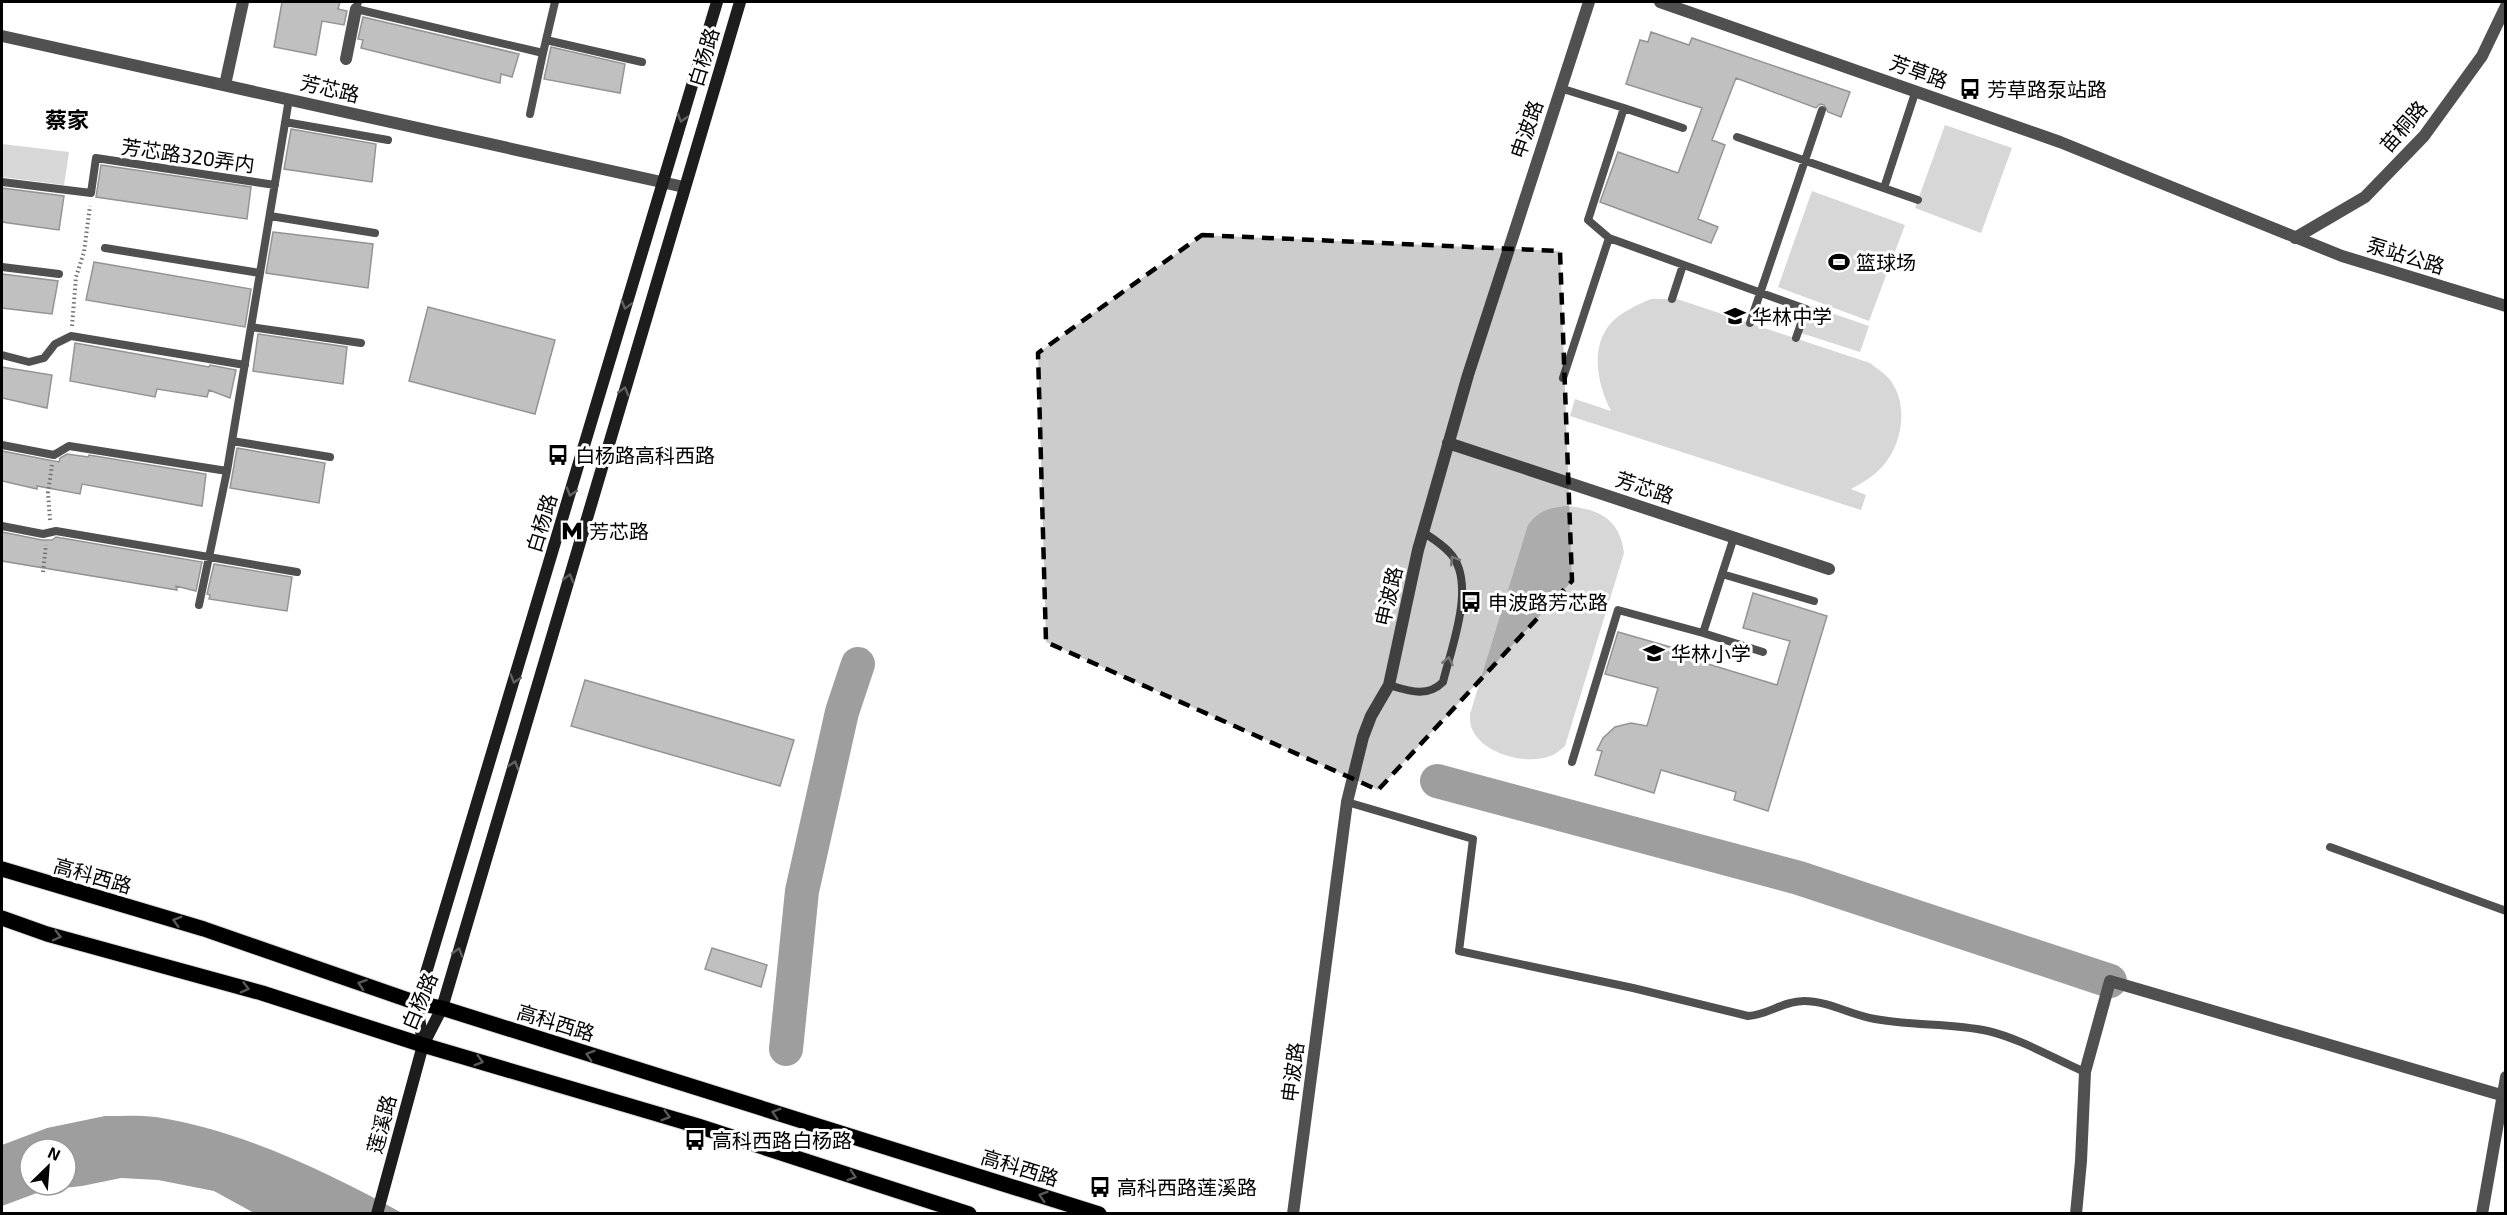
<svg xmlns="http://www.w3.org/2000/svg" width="2507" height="1215" viewBox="0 0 2507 1215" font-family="'Exo 2','Noto Sans SC',sans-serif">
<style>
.green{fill:#d7d7d7}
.water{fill:#9e9e9e;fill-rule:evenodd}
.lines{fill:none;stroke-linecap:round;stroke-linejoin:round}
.river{stroke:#9e9e9e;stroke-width:34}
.building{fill:#c0c0c0;stroke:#949494;stroke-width:1.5}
.primary-casing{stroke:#dbdbdb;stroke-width:17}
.path{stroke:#727272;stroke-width:4;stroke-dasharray:1.5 3;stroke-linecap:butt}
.service{stroke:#505050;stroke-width:8}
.minor{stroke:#505050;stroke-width:12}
.secondary{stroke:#1d1d1d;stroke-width:12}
.primary{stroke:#000;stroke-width:15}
.oneway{stroke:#616161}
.oneway2{stroke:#969696}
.oneway3{stroke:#595959}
.marked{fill:#000;fill-opacity:0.2;stroke:#000;stroke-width:4.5;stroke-dasharray:12 8;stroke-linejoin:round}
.labels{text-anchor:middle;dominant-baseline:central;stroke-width:6;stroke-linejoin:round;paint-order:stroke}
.street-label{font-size:20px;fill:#000;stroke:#fff}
.poi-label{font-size:20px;fill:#000;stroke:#fff;text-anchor:start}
.quarter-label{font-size:22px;font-weight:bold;fill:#000;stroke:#fff}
</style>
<rect width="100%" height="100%" fill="#fff"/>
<path class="green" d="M 1945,125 L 2012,148 L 1981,233 L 1915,208 Z
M 2,144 L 69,152 L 64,185 L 2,177 Z
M 1812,191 L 1905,225 L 1869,321 L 1778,287 Z
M 1651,299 L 1677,299 L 1870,363 C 1876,368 1886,374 1891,381 C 1909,407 1902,445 1882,467 C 1873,477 1862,483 1851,489 L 1866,495 L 1861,510 L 1570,416 L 1575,399 L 1611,411 C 1598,385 1589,348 1611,323 C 1621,312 1637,305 1651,299 Z
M 1811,306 L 1869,326 L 1860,352 L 1801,333 Z
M 1567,506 C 1599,509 1620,519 1624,553 L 1565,746 C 1561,749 1557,753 1553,755 C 1529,766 1483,755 1472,729 C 1470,725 1470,718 1470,714 L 1528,525 C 1540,510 1548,508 1567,506 Z"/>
<path class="water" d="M 105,1116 C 122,1116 139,1115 156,1117 C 243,1131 325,1171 402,1213 L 254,1213 L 214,1191 L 158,1180 L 121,1178 L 82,1186 L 45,1190 L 2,1206 L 2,1145 L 47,1128 ZM 30,1149 L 66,1149 L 66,1185 L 30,1185 Z"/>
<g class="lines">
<path class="river" d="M 1437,781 L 1799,878 L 2110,981
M 786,1049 L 802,891 L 842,712 L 858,664"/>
</g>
<path class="building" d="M 282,2 L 340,2 L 338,9 L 347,11 L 344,25 L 322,21 L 316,55 L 274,47 Z
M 363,17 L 519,54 L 512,77 L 501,74 L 500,83 L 361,48 L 363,40 L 358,39 Z
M 1651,32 L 1689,45 L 1692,38 L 1850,92 L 1841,117 L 1828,112 L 1824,105 L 1820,104 L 1816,108 L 1736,78 L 1712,140 L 1725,145 L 1698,219 L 1718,227 L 1711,243 L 1600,202 L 1618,152 L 1678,173 L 1702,108 L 1626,84 L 1640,40 L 1648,42 Z
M 551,47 L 625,64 L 620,93 L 544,79 Z
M 291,129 L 376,144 L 372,182 L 284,169 Z
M 101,165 L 251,187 L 247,219 L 96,197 Z
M 2,188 L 64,196 L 59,230 L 2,222 Z
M 273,232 L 373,244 L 368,288 L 266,273 Z
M 94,262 L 251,289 L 245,327 L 86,300 Z
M 2,274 L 58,281 L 52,314 L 2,308 Z
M 428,307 L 555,340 L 535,414 L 409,381 Z
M 258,334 L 347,347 L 343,384 L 253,371 Z
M 75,343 L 209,367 L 210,365 L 236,370 L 230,398 L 209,390 L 207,397 L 157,389 L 155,397 L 70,381 Z
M 2,367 L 52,375 L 47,408 L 2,398 Z
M 237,448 L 325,463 L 319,503 L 230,488 Z
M 2,451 L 59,462 L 60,458 L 67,454 L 88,457 L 89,455 L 206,474 L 202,506 L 82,484 L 80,494 L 37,486 L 37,489 L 2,481 Z
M 2,532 L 42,540 L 52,540 L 56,537 L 202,562 L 196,591 L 176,586 L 177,590 L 2,561 Z
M 214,564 L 292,577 L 287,611 L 209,599 L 210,595 L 207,594 Z
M 1753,593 L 1827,616 L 1768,811 L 1734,800 L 1736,792 L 1661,770 L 1654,793 L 1595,775 L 1602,751 L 1597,750 L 1603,738 L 1615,727 L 1631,723 L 1647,726 L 1658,688 L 1605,674 L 1618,632 L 1695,654 L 1695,660 L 1777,685 L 1790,641 L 1743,628 Z
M 585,680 L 794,740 L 780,786 L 571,726 Z
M 712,948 L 767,965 L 761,987 L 705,969 Z"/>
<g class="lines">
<defs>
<path id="primary" d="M 2,869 L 204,929 L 417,1003 L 442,1008 L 1099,1214
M 2,918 L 47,934 L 262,993 L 423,1045 L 698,1126 L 969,1214"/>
</defs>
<use href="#primary" class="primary-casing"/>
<path class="path" d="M 72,326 L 76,277 L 84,252 L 90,206
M 50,520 L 48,493 L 52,465
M 43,572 L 46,545"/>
<path class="service" d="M 358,2 L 356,9 L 543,53 L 555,2
M 546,40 L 642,62
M 1560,88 L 1624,108 L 1588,220 L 1609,238 L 1563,378
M 1624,108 L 1683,128
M 530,114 L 543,53
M 285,122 L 388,140
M 1737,137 L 1918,200
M 2,182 L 91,193 L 96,158 L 275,185
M 1884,188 L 1916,90
M 270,216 L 375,233
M 1609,238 L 1806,309 L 1796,338
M 105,248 L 260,273
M 2,267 L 59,274
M 1672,299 L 1683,265
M 1750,323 L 1822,110
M 251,327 L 361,343
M 2,355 L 29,362 L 44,358 L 55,344 L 71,336 L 245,365
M 232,441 L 330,457
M 2,445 L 54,455 L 69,446 L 227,471
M 2,526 L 43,534 L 56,531 L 297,572
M 1734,537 L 1703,633 L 1763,652
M 1722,574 L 1814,601
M 199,605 L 227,471 L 289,99
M 1389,685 C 1409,691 1427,698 1443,682 C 1451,648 1478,581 1449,552 C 1442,544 1432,538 1423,532
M 1572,762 L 1618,610 L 1703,633
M 1347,802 L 1473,839 L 1459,951 L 1633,988 L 1748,1016 C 1768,1015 1783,1001 1804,1001 C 1828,1001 1851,1015 1875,1019 C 1912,1026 1952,1023 1988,1031 C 2021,1039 2053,1058 2085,1072
M 2330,847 L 2506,911"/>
<path class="minor" d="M 1660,2 L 2060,142 L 2342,256 L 2506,306
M 2,36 L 684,187
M 346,59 L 356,9
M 225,85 L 243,2
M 2295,238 L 2365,197 L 2424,136 L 2482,56 L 2506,6
M 1448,443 L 1829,569
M 1293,1214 L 1347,802 L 1363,737 L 1371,716 L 1389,685 L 1418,550 L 1468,375 L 1589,2
M 2076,1214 L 2081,1161 L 2085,1072 L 2110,981 L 2501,1095
M 2482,1214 L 2506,1077"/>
<path class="secondary" d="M 423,1045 L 417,1003 L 717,2
M 377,1214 L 423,1045 L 442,1008 L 740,2"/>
<use href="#primary" class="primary"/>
</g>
<defs><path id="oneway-chevron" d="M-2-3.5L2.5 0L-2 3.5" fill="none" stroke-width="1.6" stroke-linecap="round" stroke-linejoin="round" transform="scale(1.5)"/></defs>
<g class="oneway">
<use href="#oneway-chevron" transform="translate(682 118) rotate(107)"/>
<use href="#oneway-chevron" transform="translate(626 305) rotate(106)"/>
<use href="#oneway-chevron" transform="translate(624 391) rotate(-74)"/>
<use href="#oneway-chevron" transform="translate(571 492) rotate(107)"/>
<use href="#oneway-chevron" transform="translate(569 578) rotate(-74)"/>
<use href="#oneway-chevron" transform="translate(515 679) rotate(107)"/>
<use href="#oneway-chevron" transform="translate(514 765) rotate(-73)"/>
<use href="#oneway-chevron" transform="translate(458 952) rotate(-73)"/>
</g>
<g class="oneway2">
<use href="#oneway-chevron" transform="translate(1454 560) rotate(-122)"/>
<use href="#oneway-chevron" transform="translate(1448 661) rotate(-77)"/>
</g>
<g class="oneway3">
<use href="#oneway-chevron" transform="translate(177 921) rotate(-164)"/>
<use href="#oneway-chevron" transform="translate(57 936) rotate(15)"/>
<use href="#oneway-chevron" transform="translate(362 984) rotate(-161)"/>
<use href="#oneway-chevron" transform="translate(245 988) rotate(15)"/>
<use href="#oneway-chevron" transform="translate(590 1055) rotate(-163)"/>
<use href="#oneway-chevron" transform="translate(479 1061) rotate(16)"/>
<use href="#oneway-chevron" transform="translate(776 1113) rotate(-163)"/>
<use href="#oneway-chevron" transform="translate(666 1116) rotate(16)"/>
<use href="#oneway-chevron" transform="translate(852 1176) rotate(18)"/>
<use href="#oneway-chevron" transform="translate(1043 1196) rotate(-163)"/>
</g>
<path class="marked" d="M 1202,235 L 1560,251 L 1572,581 L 1378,790 L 1046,642 L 1038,353 Z"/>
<defs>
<symbol id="bus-bare" viewBox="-9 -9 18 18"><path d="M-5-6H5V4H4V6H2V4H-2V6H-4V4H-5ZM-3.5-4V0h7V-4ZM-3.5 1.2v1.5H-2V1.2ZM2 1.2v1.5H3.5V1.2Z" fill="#000" stroke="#fff" stroke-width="2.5" paint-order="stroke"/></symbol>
<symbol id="stadium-bare" viewBox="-9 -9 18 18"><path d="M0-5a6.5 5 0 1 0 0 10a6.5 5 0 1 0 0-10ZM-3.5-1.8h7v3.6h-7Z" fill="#000" stroke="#fff" stroke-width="2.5" paint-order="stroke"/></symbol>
<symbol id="school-bare" viewBox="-9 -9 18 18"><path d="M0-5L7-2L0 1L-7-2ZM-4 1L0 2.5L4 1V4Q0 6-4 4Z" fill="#000" stroke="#fff" stroke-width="2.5" paint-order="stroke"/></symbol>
<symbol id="metro-bare" viewBox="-9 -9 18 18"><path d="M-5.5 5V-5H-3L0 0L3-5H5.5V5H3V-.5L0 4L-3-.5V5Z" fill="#000" stroke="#fff" stroke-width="2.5" paint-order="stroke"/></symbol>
</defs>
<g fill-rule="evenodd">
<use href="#bus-bare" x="1955" y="74" width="30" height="30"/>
<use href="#stadium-bare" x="1824" y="247" width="30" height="30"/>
<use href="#school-bare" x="1720" y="301" width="30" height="30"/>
<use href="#bus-bare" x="543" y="440" width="30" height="30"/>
<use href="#metro-bare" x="557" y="516" width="30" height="30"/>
<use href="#bus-bare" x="1456" y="587" width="30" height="30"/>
<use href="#school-bare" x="1639" y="638" width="30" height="30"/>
<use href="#bus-bare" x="680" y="1125" width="30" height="30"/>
<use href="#bus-bare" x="1085" y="1172" width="30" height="30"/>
</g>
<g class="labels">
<g class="street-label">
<text transform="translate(703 57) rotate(-73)">白杨路</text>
<text transform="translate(1919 71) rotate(20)">芳草路</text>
<text transform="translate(330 88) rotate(13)">芳芯路</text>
<text transform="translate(2403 126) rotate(-49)">苗桐路</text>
<text transform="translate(1526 129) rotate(-71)">申波路</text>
<text transform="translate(188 155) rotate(8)">芳芯路320弄内</text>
<text transform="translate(2406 255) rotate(17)">泵站公路</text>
<text transform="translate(1645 487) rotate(18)">芳芯路</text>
<text transform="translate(541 523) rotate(-73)">白杨路</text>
<text transform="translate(1388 596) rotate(-77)">申波路</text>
<text transform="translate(93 875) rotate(16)">高科西路</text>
<text transform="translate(419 1001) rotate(-67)">白杨路</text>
<text transform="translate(556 1022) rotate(17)">高科西路</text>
<text transform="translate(1292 1072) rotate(-83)">申波路</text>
<text transform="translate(381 1124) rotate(-75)">莲溪路</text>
<text transform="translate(1020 1167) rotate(17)">高科西路</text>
</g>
<g class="poi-label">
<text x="1987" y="89">芳草路泵站路</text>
<text x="1856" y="262">篮球场</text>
<text x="1752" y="316">华林中学</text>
<text x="575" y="455">白杨路高科西路</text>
<text x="589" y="531">芳芯路</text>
<text x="1488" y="602">申波路芳芯路</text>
<text x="1671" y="653">华林小学</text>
<text x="712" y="1140">高科西路白杨路</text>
<text x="1117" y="1187">高科西路莲溪路</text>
</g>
<g class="quarter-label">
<text x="67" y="119">蔡家</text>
</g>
</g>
<rect width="2507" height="1215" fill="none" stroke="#000000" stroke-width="6"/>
<g transform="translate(48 1167) rotate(25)"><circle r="28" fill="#ffffff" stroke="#999999" stroke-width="1.5"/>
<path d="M0-4.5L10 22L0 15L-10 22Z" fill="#000000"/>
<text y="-9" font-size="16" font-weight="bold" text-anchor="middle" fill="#000000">N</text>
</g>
</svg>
